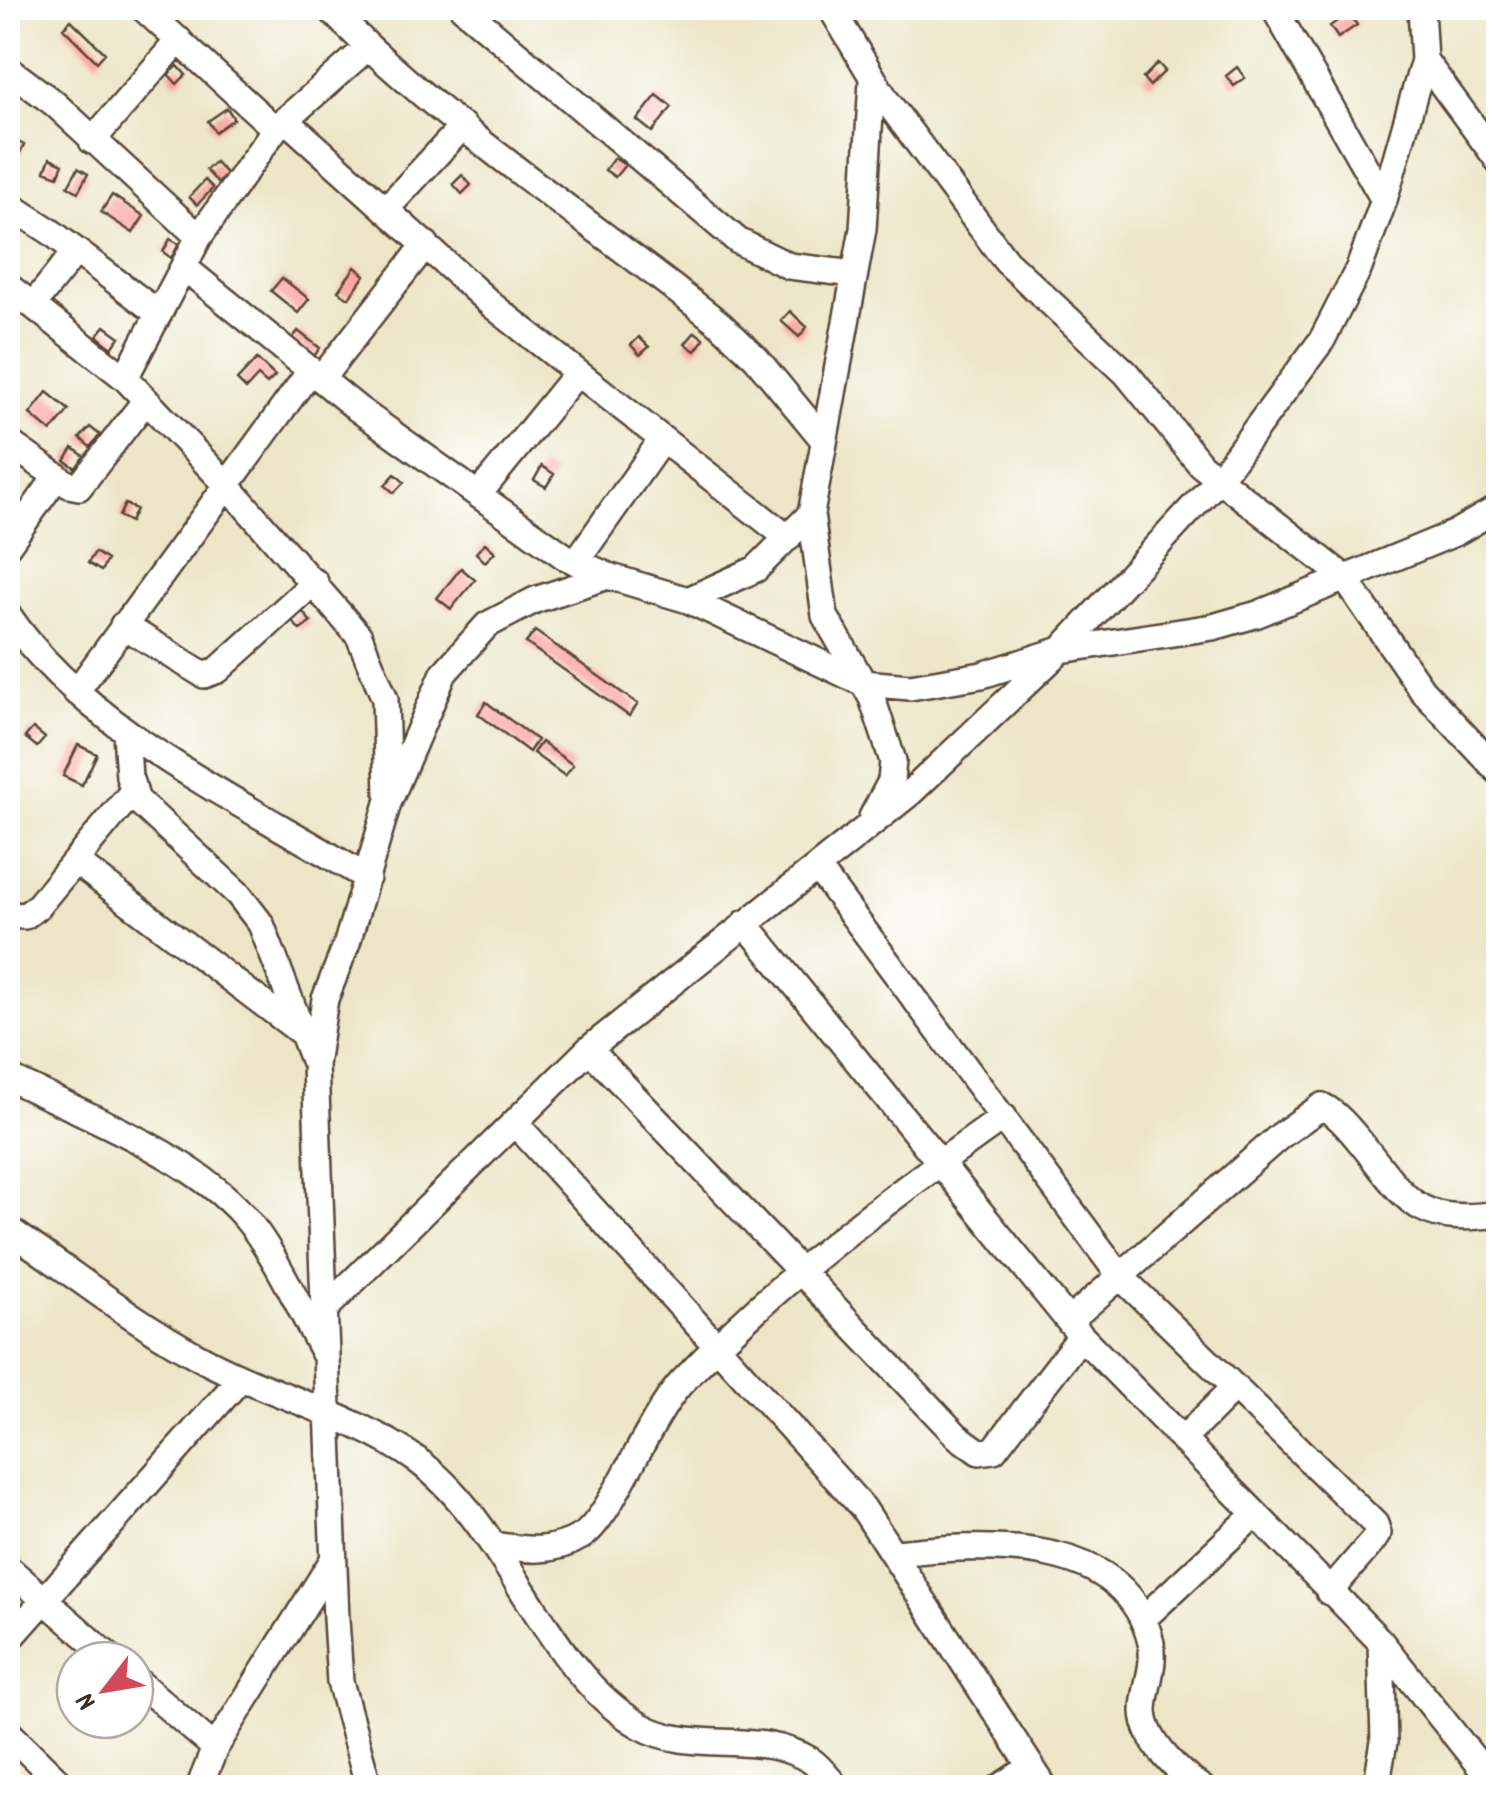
<svg xmlns="http://www.w3.org/2000/svg" width="1506" height="1795" viewBox="0 0 1506 1795" font-family="Dekko,sans-serif">
<style>
.building{fill:#fca19d}
.lines{fill:none;stroke-linecap:round;stroke-linejoin:round}
.minor-casing{stroke:#564637;stroke-width:30}
.minor{stroke:#fff;stroke-width:25}
</style>
<rect width="100%" height="100%" fill="#fff"/>
<filter id="ink" filterUnits="userSpaceOnUse"><feTurbulence type="fractalNoise" baseFrequency=".01" numOctaves="2"/><feDisplacementMap in="SourceGraphic" scale="20" xChannelSelector="R" yChannelSelector="G"/><feConvolveMatrix kernelMatrix="1 2 1 2 8 2 1 2 1" color-interpolation-filters="sRGB"/></filter>
<filter id="wash" filterUnits="userSpaceOnUse"><feTurbulence type="fractalNoise" baseFrequency=".0048" numOctaves="4" result="noise"/><feDisplacementMap in="SourceGraphic" scale="40" xChannelSelector="R" yChannelSelector="G"/><feGaussianBlur stdDeviation="2.25" result="paint"/><feColorMatrix in="noise" values="0 0 0 0 0 0 0 0 0 0 0 0 0 0 0 0 0 1.4 0 .05"/><feComposite in="paint" operator="in"/></filter>
<g filter="url(#wash)">
<rect width="100%" height="100%" fill="#ece5c6"/>
<g id="blocks">
<path class="building" d="M 1349,13 L 1357,25 L 1338,38 L 1330,26 Z
M 71,20 L 105,53 L 97,62 L 63,28 Z
M 1158,63 L 1165,71 L 1150,86 L 1143,78 Z
M 178,66 L 186,75 L 177,84 L 168,74 Z
M 1237,67 L 1245,78 L 1234,86 L 1226,76 Z
M 657,95 L 672,107 L 652,132 L 637,120 Z
M 227,108 L 234,119 L 215,132 L 208,121 Z
M 8,137 L 24,145 L 16,160 L 8,155 Z
M 50,158 L 63,164 L 58,176 L 45,171 Z
M 614,158 L 625,165 L 615,177 L 605,170 Z
M 215,162 L 227,174 L 218,183 L 206,170 Z
M 78,168 L 88,174 L 78,192 L 68,186 Z
M 462,175 L 471,185 L 462,194 L 453,184 Z
M 205,180 L 213,188 L 197,205 L 189,197 Z
M 112,195 L 144,216 L 133,233 L 101,212 Z
M 170,239 L 179,244 L 171,258 L 163,252 Z
M 355,267 L 365,275 L 349,298 L 338,291 Z
M 282,278 L 309,299 L 298,313 L 271,291 Z
M 790,311 L 807,327 L 799,337 L 781,321 Z
M 105,326 L 120,337 L 112,348 L 97,336 Z
M 298,331 L 320,348 L 314,356 L 292,339 Z
M 695,332 L 704,339 L 695,351 L 685,344 Z
M 639,337 L 649,347 L 640,355 L 631,345 Z
M 257,359 L 275,376 L 267,384 L 258,376 L 246,389 L 237,380 Z
M 47,392 L 69,410 L 51,432 L 30,414 Z
M 90,427 L 100,435 L 90,447 L 80,438 Z
M 73,448 L 84,456 L 76,468 L 65,461 Z
M 542,466 L 554,474 L 546,487 L 534,480 Z
M 395,474 L 404,482 L 394,493 L 385,485 Z
M 125,504 L 136,509 L 130,522 L 119,516 Z
M 485,543 L 495,552 L 485,562 L 476,553 Z
M 95,552 L 107,560 L 101,571 L 88,563 Z
M 461,568 L 475,580 L 451,609 L 437,598 Z
M 302,611 L 311,622 L 300,630 L 291,620 Z
M 535,631 L 638,704 L 629,716 L 526,643 Z
M 486,702 L 537,740 L 529,752 L 478,714 Z
M 33,728 L 45,738 L 37,747 L 25,737 Z
M 541,742 L 573,765 L 565,776 L 533,753 Z
M 78,745 L 97,754 L 82,785 L 63,776 Z"/>
</g>
</g>
<g filter="url(#ink)">
<use href="#blocks" fill-opacity="0" stroke="#564637" stroke-width="2.5"/>
<g class="lines">
<defs>
<path id="minor" d="M 143,8 L 275,129
M 329,8 C 446,127 589,220 720,324 L 756,358 L 822,438
M 463,8 L 738,241 L 789,266 L 854,274
M 831,8 L 886,100 L 1006,261 L 1126,373 L 1201,465 L 1344,577 L 1422,690 L 1498,771
M 1274,8 L 1384,200
M 1424,60 L 1498,160
M 8,69 L 55,104 L 199,237
M 872,81 L 863,229 L 811,514 L 825,616 L 872,698 L 893,761 L 891,781 L 872,817
M 286,120 L 493,306 L 788,538
M 92,141 L 179,40
M 8,204 L 51,232 L 159,314
M 386,209 L 463,126
M 186,269 L 358,409 L 564,556 L 608,576 L 688,600 L 756,569 L 811,514
M 8,286 L 125,378 L 226,484 L 359,636 L 385,699 L 388,793
M 33,305 L 76,251
M 125,378 L 199,237 L 275,129 L 368,47
M 321,379 L 426,244
M 8,442 L 69,485 L 79,487 L 146,400
M 478,495 L 577,373
M 8,545 L 57,476
M 576,562 L 661,441
M 688,600 L 863,683 L 910,687 L 982,675 L 1061,650 L 1213,627 L 1258,614 L 1455,533 L 1498,508
M 8,615 C 88,733 247,804 367,878
M 123,625 L 204,675 L 218,670 L 315,582
M 76,692 L 311,370
M 126,733 L 129,777 L 137,800 L 238,894 L 261,924 L 313,1060
M 75,861 L 302,1033
M 817,867 L 1120,1276 L 1375,1524 L 1378,1533 L 1373,1541 L 1329,1592
M 8,915 L 25,916 L 37,907 L 134,790
M 745,923 L 1081,1336 L 1381,1642 L 1497,1788
M 589,1049 L 957,1436 L 979,1452 L 994,1450 L 1081,1336
M 8,1077 C 81,1114 191,1155 244,1216 C 275,1252 301,1312 325,1355
M 517,1125 L 863,1508 L 1045,1788
M 8,1229 C 70,1271 131,1320 197,1356 C 267,1395 351,1413 417,1460 C 509,1527 544,1672 641,1726 C 693,1755 759,1729 810,1760 C 820,1766 829,1779 837,1788
M 326,1308 L 589,1049 L 910,793 L 1061,650 L 1218,480 L 1322,340 L 1359,268 L 1384,200 L 1424,60 L 1421,8
M 1069,1321 L 1280,1136 L 1322,1106 C 1336,1113 1347,1126 1357,1138 C 1407,1198 1412,1226 1498,1214
M 1182,1440 L 1234,1388
M 494,1545 C 526,1550 552,1554 582,1536 C 611,1518 648,1419 681,1383 C 776,1282 891,1197 1004,1117
M 896,1553 C 982,1544 1126,1533 1151,1643 C 1156,1666 1144,1689 1144,1711 C 1145,1742 1179,1773 1202,1788
M 8,1568 L 113,1660
M 1143,1619 L 1254,1515
M 8,1641 L 241,1378
M 135,1679 L 215,1748
M 8,1732 L 65,1788
M 199,1788 L 215,1748 L 333,1560
M 369,1788 L 340,1682 L 336,1619 L 315,1065 L 325,999 L 347,943 L 388,803 L 444,673 L 487,625 L 535,600 L 608,576
M 999,1788 L 1031,1767
M 1376,1788 L 1384,1742 L 1381,1642"/>
</defs>
<use href="#minor" class="minor-casing"/>
<use href="#minor" class="minor"/>
</g>
</g>
<rect width="1506" height="1795" fill="none" stroke="#fff" stroke-width="40"/>
<g transform="translate(105 1690) rotate(239)"><circle r="48" fill="#ffffff" stroke="#b1aaa5" stroke-width="2.5"/>
<path d="M0-8L18 38L0 25L-18 38Z" fill="#d1495b"/>
<text y="-15" font-size="28" font-weight="bold" text-anchor="middle" fill="#3b2a1e">N</text>
</g>
</svg>
